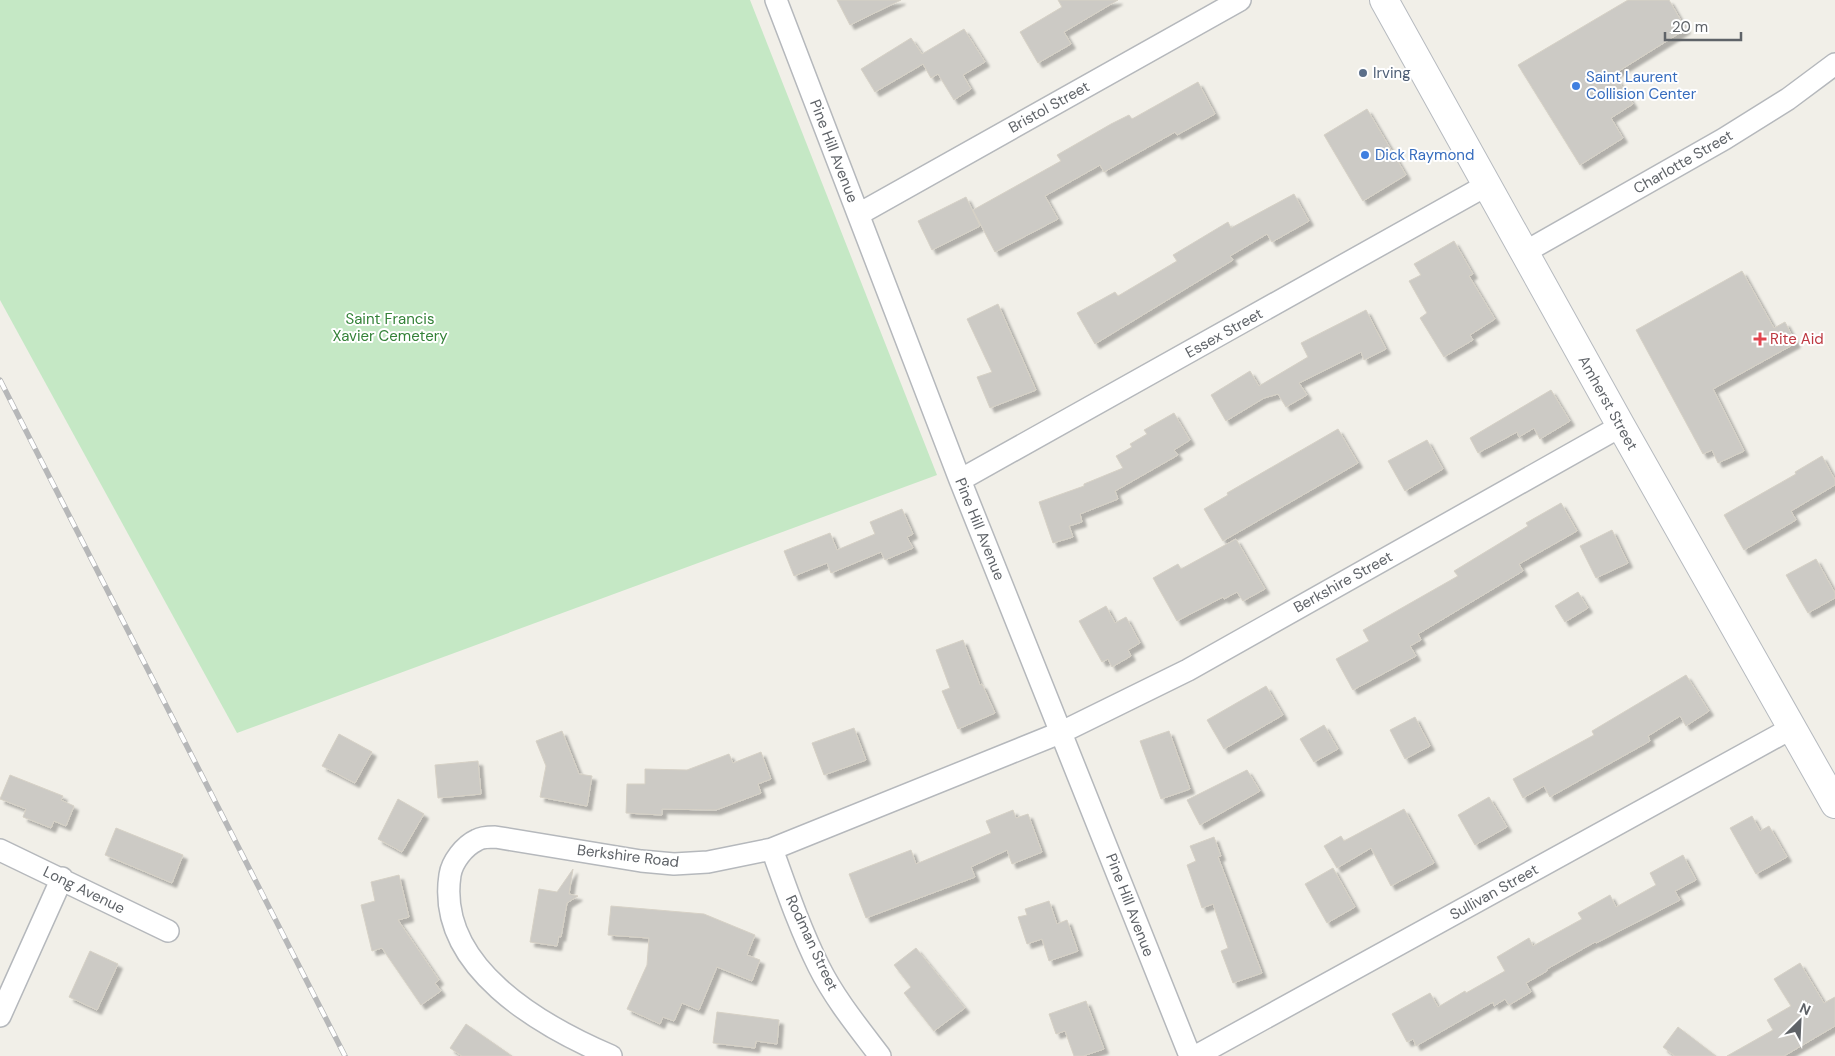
<svg xmlns="http://www.w3.org/2000/svg" width="1835" height="1056" viewBox="0 0 1835 1056" font-family="'DM Sans',sans-serif">
<style>
.green{fill:#c5e8c5}
.building{fill:#cccac5;stroke:#d6d1c6;filter:url(#shadow)}
.lines{fill:none;stroke-linecap:round;stroke-linejoin:round}
.street-casing{stroke:#b5b8bc;stroke-width:24}
.secondary-casing{stroke:#b6babf;stroke-width:30}
.street{stroke:#fff;stroke-width:21}
.secondary{stroke:#fff;stroke-width:28}
.rail-casing{stroke:#b6b7b8;stroke-width:5.5}
.rail{stroke:#fff;stroke-width:4;stroke-dasharray:11;stroke-linecap:butt}
.service-dot{fill:#5c6f8a;stroke:#fff;stroke-width:2}
.shop-dot{fill:#3f7fe0;stroke:#fff;stroke-width:2}
.health-dot{fill:#e0444e;stroke:#fff;stroke-width:2}
.labels{text-anchor:middle;dominant-baseline:central;stroke-width:4;stroke-linejoin:round;paint-order:stroke}
.service-label{font-size:15px;fill:#4e5e75;stroke:#fff;text-anchor:start}
.shop-label{font-size:15px;fill:#366cbe;stroke:#fff;text-anchor:start}
.street-label{font-size:15px;fill:#5f6368;stroke:#fff}
.park-label{font-size:15px;fill:#348238;stroke:#fff}
.health-label{font-size:15px;fill:#be3a42;stroke:#fff;text-anchor:start}
</style>
<defs>
<filter id="shadow"><feDropShadow dx="4.5" dy="4.5" stdDeviation="1" flood-color="#0004"/></filter>
</defs>
<rect width="100%" height="100%" fill="#f1efe8"/>
<path class="green" d="M 0,0 L 750,0 L 937,475 L 237,733 L 0,300 Z"/>
<path class="building" d="M 837,0 L 901,0 L 850,25 Z
M 1058,0 L 1118,0 L 1064,32 L 1071,44 L 1038,63 L 1020,32 L 1062,7 Z
M 1628,0 L 1669,0 L 1686,29 L 1614,74 L 1633,104 L 1611,118 L 1623,138 L 1580,165 L 1518,65 Z
M 964,29 L 985,62 L 963,75 L 971,89 L 954,100 L 938,74 L 931,78 L 923,64 L 875,92 L 861,69 L 911,38 L 922,54 Z
M 1198,82 L 1215,114 L 1177,135 L 1175,132 L 1104,172 L 1100,165 L 1045,196 L 1058,219 L 995,252 L 973,210 L 1061,161 L 1057,155 L 1111,124 L 1129,115 L 1132,119 Z
M 1367,109 L 1406,175 L 1363,201 L 1324,135 Z
M 1294,194 L 1309,221 L 1272,242 L 1267,234 L 1230,256 L 1233,260 L 1095,344 L 1077,313 L 1115,292 L 1118,296 L 1177,261 L 1173,255 L 1228,222 L 1231,228 Z
M 966,197 L 980,226 L 932,250 L 918,221 Z
M 1454,241 L 1473,274 L 1469,276 L 1495,319 L 1470,335 L 1473,340 L 1444,357 L 1420,318 L 1427,313 L 1409,281 L 1421,275 L 1414,264 Z
M 1742,271 L 1774,328 L 1785,322 L 1796,343 L 1713,389 L 1744,451 L 1718,463 L 1712,450 L 1703,454 L 1636,330 Z
M 998,304 L 1036,390 L 990,408 L 977,377 L 992,372 L 967,319 Z
M 1366,310 L 1386,349 L 1364,360 L 1361,352 L 1299,383 L 1307,395 L 1286,407 L 1278,394 L 1264,398 L 1226,421 L 1211,395 L 1250,371 L 1259,386 L 1308,357 L 1301,343 Z
M 1551,390 L 1570,421 L 1540,439 L 1534,428 L 1519,437 L 1517,432 L 1478,453 L 1470,438 Z
M 1174,413 L 1190,440 L 1174,450 L 1178,455 L 1115,491 L 1118,499 L 1080,514 L 1082,522 L 1069,526 L 1073,537 L 1053,543 L 1039,502 L 1084,486 L 1084,484 L 1123,468 L 1116,456 L 1132,447 L 1130,444 L 1147,434 L 1144,430 Z
M 1338,429 L 1358,463 L 1223,541 L 1204,509 L 1228,495 L 1227,493 Z
M 1427,440 L 1443,469 L 1405,491 L 1388,461 Z
M 1822,456 L 1835,480 L 1835,485 L 1791,511 L 1796,520 L 1744,550 L 1724,515 L 1796,474 L 1795,472 Z
M 1561,503 L 1577,531 L 1519,564 L 1523,571 L 1418,634 L 1421,640 L 1410,646 L 1416,656 L 1353,690 L 1336,659 L 1369,641 L 1363,630 L 1458,576 L 1454,571 L 1528,526 L 1526,523 Z
M 902,509 L 913,534 L 907,537 L 913,548 L 885,560 L 881,552 L 831,573 L 827,563 L 794,576 L 784,551 L 830,533 L 837,550 L 875,534 L 870,522 Z
M 1612,530 L 1628,563 L 1596,578 L 1580,546 Z
M 1236,539 L 1265,589 L 1243,601 L 1237,592 L 1224,599 L 1223,597 L 1177,621 L 1153,578 L 1178,564 L 1181,569 Z
M 1816,559 L 1835,593 L 1835,598 L 1808,613 L 1786,575 Z
M 1578,592 L 1588,608 L 1565,622 L 1555,606 Z
M 1106,606 L 1115,623 L 1126,617 L 1140,643 L 1128,650 L 1131,656 L 1112,667 L 1108,659 L 1102,662 L 1079,621 Z
M 963,640 L 980,685 L 982,684 L 995,713 L 958,729 L 942,691 L 950,688 L 936,650 Z
M 1686,675 L 1709,711 L 1686,726 L 1680,716 L 1648,736 L 1650,741 L 1550,797 L 1544,786 L 1523,798 L 1513,779 L 1594,735 L 1592,731 Z
M 1266,686 L 1283,715 L 1224,749 L 1207,720 Z
M 1415,717 L 1430,746 L 1405,759 L 1390,730 Z
M 1324,725 L 1338,749 L 1314,762 L 1300,739 Z
M 854,728 L 866,760 L 824,775 L 812,743 Z
M 562,731 L 579,774 L 592,776 L 587,806 L 540,797 L 546,766 L 536,741 Z
M 1169,731 L 1190,789 L 1161,799 L 1140,741 Z
M 339,734 L 372,752 L 355,783 L 322,766 Z
M 761,752 L 771,779 L 758,784 L 761,793 L 716,810 L 662,809 L 662,815 L 626,813 L 627,784 L 645,784 L 645,769 L 687,770 L 729,754 L 733,763 Z
M 478,761 L 481,794 L 438,798 L 435,765 Z
M 1247,770 L 1260,791 L 1200,825 L 1187,800 Z
M 10,775 L 63,796 L 61,800 L 74,806 L 66,826 L 54,821 L 51,828 L 23,817 L 26,809 L 0,799 Z
M 1489,797 L 1507,827 L 1475,845 L 1458,815 Z
M 398,799 L 424,814 L 402,852 L 378,839 Z
M 1404,809 L 1434,863 L 1391,886 L 1371,848 L 1337,868 L 1324,846 L 1341,836 L 1344,841 Z
M 1013,810 L 1016,818 L 1028,814 L 1042,852 L 1012,864 L 1007,850 L 971,867 L 975,877 L 866,918 L 849,874 L 911,850 L 916,864 L 991,833 L 986,821 Z
M 1752,816 L 1760,831 L 1769,826 L 1787,857 L 1756,874 L 1730,828 Z
M 116,828 L 183,855 L 172,883 L 105,855 Z
M 1214,837 L 1221,856 L 1218,857 L 1262,973 L 1233,983 L 1221,951 L 1228,948 L 1213,904 L 1202,908 L 1187,865 L 1196,861 L 1190,846 Z
M 1683,855 L 1696,880 L 1675,891 L 1680,900 L 1596,943 L 1595,942 L 1547,969 L 1547,971 L 1526,983 L 1531,992 L 1509,1005 L 1505,999 L 1494,1006 L 1493,1002 L 1416,1046 L 1413,1039 L 1407,1042 L 1392,1014 L 1430,993 L 1438,1007 L 1465,991 L 1466,993 L 1505,971 L 1497,957 L 1529,938 L 1533,946 L 1582,919 L 1578,913 L 1610,895 L 1616,907 L 1656,885 L 1650,873 Z
M 1333,868 L 1355,907 L 1327,923 L 1305,884 Z
M 573,869 L 569,894 L 578,896 L 567,903 L 561,937 L 559,936 L 557,946 L 530,942 L 539,889 L 557,892 Z
M 399,875 L 409,917 L 398,920 L 439,980 L 435,983 L 441,991 L 421,1005 L 382,948 L 372,951 L 361,905 L 375,901 L 371,882 Z
M 1049,901 L 1057,924 L 1067,920 L 1078,951 L 1049,961 L 1042,939 L 1027,944 L 1018,917 L 1027,915 L 1025,909 Z
M 611,906 L 704,914 L 755,935 L 747,955 L 760,960 L 752,981 L 717,967 L 699,1010 L 682,1003 L 674,1021 L 663,1017 L 660,1024 L 627,1009 L 647,965 L 649,938 L 608,935 Z
M 916,948 L 965,1008 L 934,1031 L 904,993 L 911,987 L 894,965 Z
M 90,951 L 118,964 L 97,1010 L 69,997 Z
M 1800,963 L 1824,1003 L 1835,997 L 1835,1026 L 1784,1056 L 1727,1056 L 1773,1030 L 1767,1020 L 1791,1006 L 1774,979 Z
M 1086,1001 L 1104,1049 L 1083,1056 L 1074,1056 L 1065,1031 L 1056,1034 L 1049,1014 Z
M 717,1012 L 779,1020 L 777,1044 L 756,1041 L 755,1048 L 713,1043 Z
M 466,1024 L 512,1056 L 462,1056 L 450,1048 Z
M 1678,1027 L 1716,1056 L 1675,1056 L 1663,1047 Z"/>
<g class="lines">
<defs>
<path id="street" d="M 776,0 L 960,480 L 1190,1056
M 859,214 L 1240,0
M 1525,252 L 1724,139 L 1788,99 L 1835,64
M 960,480 L 1487,185
M 772,849 C 786,888 800,929 819,967 C 835,999 858,1027 880,1056
M 0,850 L 168,931
M 0,1016 L 62,878
M 611,1056 C 541,1026 436,967 450,875 C 452,862 464,846 477,840 C 482,837 490,837 495,837 L 641,861 L 674,864 L 708,862 L 772,849 L 1062,732 L 1188,670 L 1621,426
M 1196,1056 L 1792,728"/>
<path id="secondary" d="M 1384,0 L 1621,426 L 1835,804"/>
</defs>
<use href="#street" class="street-casing"/>
<use href="#secondary" class="secondary-casing"/>
<use href="#street" class="street"/>
<use href="#secondary" class="secondary"/>
<defs>
<path id="rail" d="M 0,380 L 345,1056"/>
</defs>
<use href="#rail" class="rail-casing"/>
<use href="#rail" class="rail"/>
</g>
<circle class="service-dot" cx="1363" cy="73" r="5"/>
<g class="shop-dot">
<circle cx="1576" cy="86" r="5"/>
<circle cx="1365" cy="155" r="5"/>
</g>
<path class="health-dot" d="M1757.5 331.5h5v5h5v5h-5v5h-5v-5h-5v-5h5z"/>
<g class="labels">
<g class="service-label">
<text x="1373" y="73">Irving</text>
</g>
<g class="shop-label">
<text x="1586" y="77">Saint Laurent<tspan x="1586" dy="17">Collision Center</tspan></text>
<text x="1375" y="155">Dick Raymond</text>
</g>
<g class="street-label">
<text transform="translate(1049 107) rotate(-29)">Bristol Street</text>
<text transform="translate(834 151) rotate(69)">Pine Hill Avenue</text>
<text transform="translate(1683 162) rotate(-30)">Charlotte Street</text>
<text transform="translate(1224 333) rotate(-29)">Essex Street</text>
<text transform="translate(1608 403) rotate(61)">Amherst Street</text>
<text transform="translate(980 529) rotate(68)">Pine Hill Avenue</text>
<text transform="translate(1343 582) rotate(-29)">Berkshire Street</text>
<text transform="translate(628 856) rotate(7)">Berkshire Road</text>
<text transform="translate(84 890) rotate(26)">Long Avenue</text>
<text transform="translate(1494 892) rotate(-29)">Sullivan Street</text>
<text transform="translate(1130 905) rotate(69)">Pine Hill Avenue</text>
<text transform="translate(812 943) rotate(65)">Rodman Street</text>
</g>
<g class="park-label">
<text x="390" y="319">Saint Francis<tspan x="390" dy="17">Xavier Cemetery</tspan></text>
</g>
<g class="health-label">
<text x="1770" y="339">Rite Aid</text>
</g>
</g>
<g transform="translate(1800 1021) rotate(24)" stroke="#ffffff" stroke-width="4" paint-order="stroke">
<path d="M0-4L9 19L0 12L-9 19Z" fill="#5f6368"/>
<text y="-8" font-size="14" font-weight="bold" text-anchor="middle" fill="#5f6368">N</text>
</g>
<path d="M1665 32v8h76v-8" fill="none" stroke="#5f6368" stroke-width="2.5"/>
<text x="1672" y="32" font-size="15" fill="#5f6368" stroke="#ffffff" stroke-width="4" paint-order="stroke">20 m</text>
</svg>
